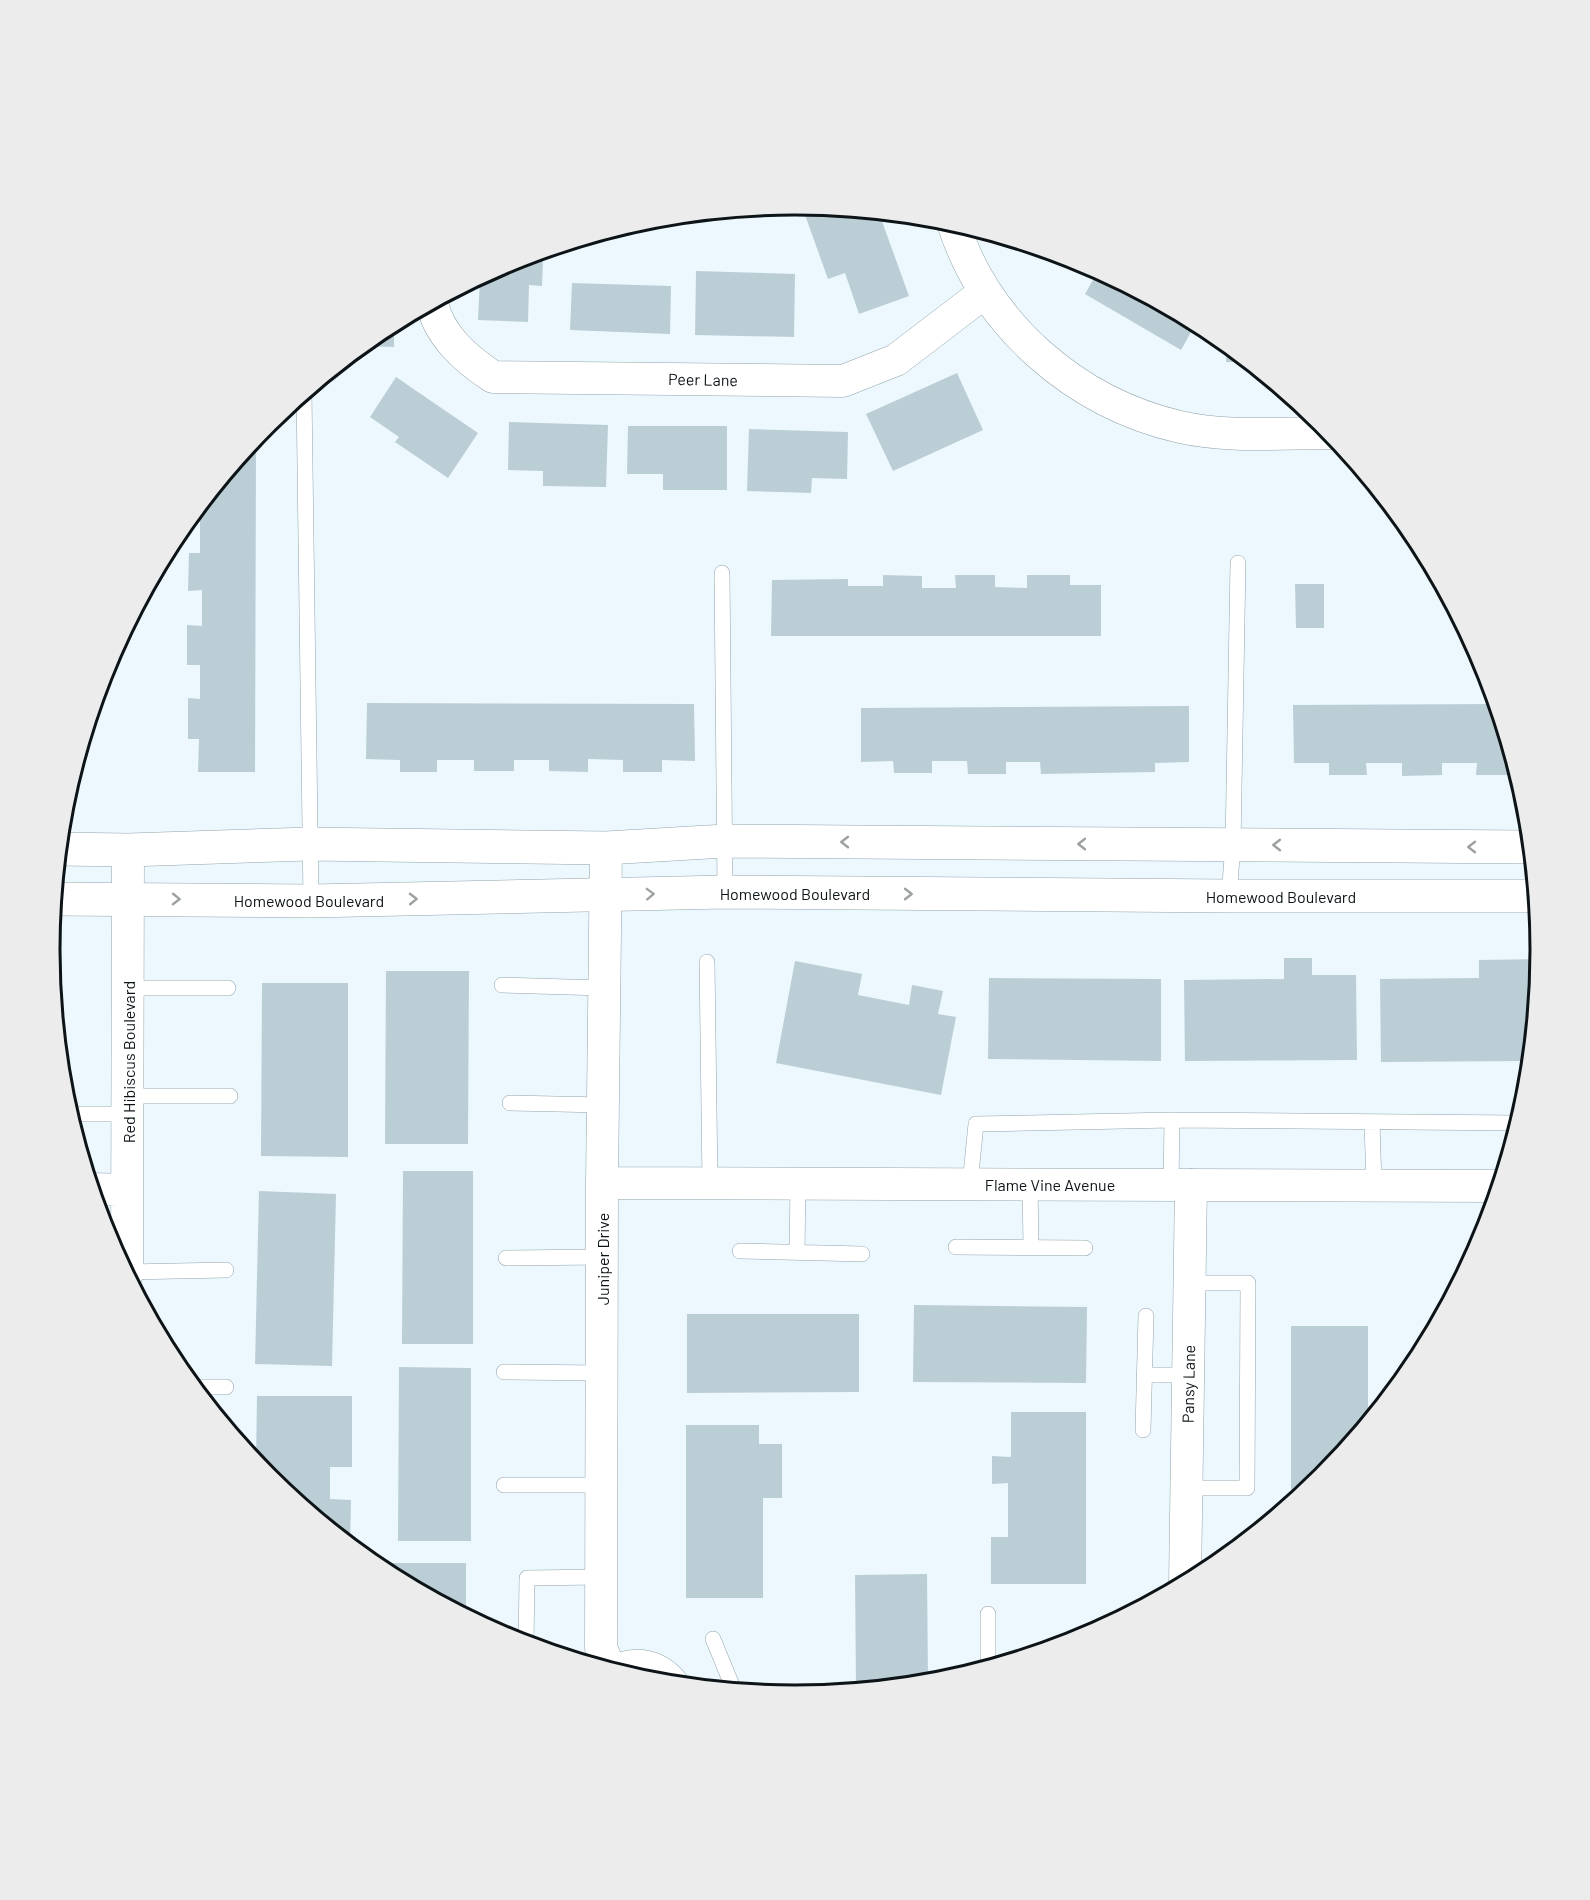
<svg xmlns="http://www.w3.org/2000/svg" width="1590" height="1900" viewBox="0 0 1590 1900" font-family="Barlow,sans-serif">
<style>
.building{fill:#bbced6}
.lines{fill:none;stroke-linecap:round;stroke-linejoin:round}
.service-casing{stroke:#92a4ac;stroke-width:16}
.minor-casing{stroke:#92a4ac;stroke-width:33}
.tertiary-casing{stroke:#92a4ac;stroke-width:34}
.service{stroke:#fff;stroke-width:15}
.minor{stroke:#fff;stroke-width:32}
.tertiary{stroke:#fff;stroke-width:33}
.oneway{stroke:#9ea1a2}
.labels{text-anchor:middle;dominant-baseline:central;stroke-width:6;stroke-linejoin:round;paint-order:stroke}
.street-label{font-size:16px;fill:#0d1417;stroke:#fff}
.rim{fill:none;stroke:#0d1417;stroke-width:3}
</style>
<rect width="100%" height="100%" fill="#ecf8fd"/>
<path class="building" d="M 826,207 L 879,213 L 909,296 L 859,314 L 845,273 L 828,279 L 805,215 Z
M 612,230 L 612,232 L 558,250 L 557,247 Z
M 529,256 L 528,258 L 543,258 L 542,286 L 529,285 L 528,322 L 478,320 L 480,277 L 510,261 Z
M 696,271 L 795,274 L 794,337 L 695,335 Z
M 1098,271 L 1196,323 L 1181,350 L 1085,294 Z
M 572,283 L 671,286 L 670,334 L 570,330 Z
M 394,323 L 394,347 L 361,346 L 381,330 Z
M 1227,344 L 1238,354 L 1248,362 L 1226,362 Z
M 957,373 L 983,430 L 893,471 L 866,414 Z
M 396,377 L 478,433 L 448,478 L 395,442 L 399,437 L 370,417 Z
M 509,422 L 608,425 L 606,487 L 543,486 L 543,471 L 508,470 Z
M 628,426 L 727,426 L 727,490 L 663,490 L 663,474 L 627,474 Z
M 749,429 L 848,432 L 847,479 L 812,478 L 811,493 L 747,491 Z
M 250,444 L 256,444 L 255,772 L 198,772 L 199,739 L 188,739 L 188,698 L 200,699 L 200,665 L 187,665 L 187,625 L 202,626 L 202,590 L 188,591 L 189,553 L 200,553 L 200,518 L 190,517 Z
M 883,575 L 922,576 L 922,588 L 956,588 L 955,575 L 995,575 L 995,587 L 1027,588 L 1027,575 L 1070,575 L 1070,585 L 1101,585 L 1101,636 L 771,636 L 772,580 L 848,579 L 848,586 L 883,586 Z
M 1295,584 L 1324,584 L 1324,628 L 1296,628 Z
M 367,703 L 694,704 L 695,761 L 662,760 L 662,772 L 623,772 L 623,760 L 588,759 L 588,772 L 549,771 L 549,760 L 514,760 L 514,771 L 474,771 L 474,760 L 437,760 L 437,772 L 400,772 L 400,760 L 366,759 Z
M 1496,704 L 1516,775 L 1476,775 L 1477,763 L 1442,763 L 1442,775 L 1402,776 L 1402,763 L 1366,763 L 1367,775 L 1329,775 L 1329,763 L 1294,763 L 1293,705 Z
M 1189,706 L 1189,762 L 1155,763 L 1155,772 L 1041,774 L 1040,762 L 1006,762 L 1006,774 L 968,774 L 967,761 L 932,761 L 932,773 L 894,773 L 893,761 L 861,762 L 861,708 Z
M 1284,958 L 1312,958 L 1312,975 L 1356,975 L 1357,1060 L 1185,1061 L 1184,980 L 1284,979 Z
M 1534,959 L 1534,981 L 1537,981 L 1530,1061 L 1381,1062 L 1380,979 L 1479,978 L 1479,960 Z
M 795,961 L 862,974 L 858,995 L 909,1005 L 912,985 L 943,991 L 938,1014 L 956,1017 L 941,1095 L 776,1063 Z
M 386,971 L 469,971 L 468,1144 L 385,1144 Z
M 989,978 L 1161,979 L 1161,1061 L 988,1059 Z
M 262,983 L 348,983 L 348,1157 L 261,1156 Z
M 403,1171 L 473,1171 L 473,1344 L 402,1344 Z
M 259,1191 L 336,1194 L 332,1366 L 255,1364 Z
M 914,1305 L 1087,1307 L 1086,1383 L 913,1382 Z
M 687,1314 L 859,1314 L 859,1392 L 687,1393 Z
M 1291,1326 L 1368,1326 L 1368,1422 L 1322,1477 L 1297,1498 L 1291,1498 Z
M 399,1367 L 471,1368 L 471,1541 L 398,1541 Z
M 257,1396 L 352,1396 L 352,1467 L 330,1467 L 330,1499 L 351,1500 L 350,1545 L 268,1477 L 256,1463 Z
M 1011,1412 L 1086,1412 L 1086,1584 L 991,1584 L 991,1537 L 1008,1537 L 1008,1483 L 992,1484 L 992,1456 L 1011,1457 Z
M 686,1425 L 759,1425 L 759,1444 L 782,1444 L 782,1498 L 763,1498 L 763,1598 L 686,1598 Z
M 386,1563 L 466,1563 L 466,1615 L 386,1573 Z
M 927,1574 L 928,1682 L 856,1689 L 855,1575 Z"/>
<g class="lines">
<defs>
<path id="service" d="M 304,393 L 311,901
M 722,573 L 725,892
M 1229,896 L 1233,845 L 1238,563
M 707,962 L 710,1183
M 502,985 L 604,988
M 128,988 L 228,988
M 128,1096 L 230,1096
M 510,1103 L 603,1105
M 70,1114 L 128,1114
M 1372,1122 L 1374,1185
M 970,1184 L 976,1124 L 1172,1120 L 1518,1123
M 1030,1184 L 1031,1248
M 1171,1185 L 1172,1120
M 956,1247 L 1085,1248
M 740,1251 L 862,1254
M 797,1252 L 798,1183
M 506,1258 L 602,1257
M 127,1272 L 226,1270
M 504,1372 L 601,1373
M 1144,1375 L 1188,1375
M 194,1387 L 226,1387
M 1143,1430 L 1146,1316
M 504,1485 L 601,1485
M 1187,1488 L 1247,1488 L 1248,1283 L 1190,1283
M 988,1614 L 988,1667
M 713,1639 L 734,1690
M 526,1644 L 527,1578 L 601,1577"/>
<path id="minor" d="M 953,223 C 986,326 1076,403 1180,427 C 1229,438 1281,433 1331,433
M 432,303 C 439,336 466,359 493,377 L 843,381 L 896,360 L 985,292
M 606,848 L 602,1183 L 601,1648 L 610,1669
M 602,1183 L 1499,1186
M 92,1189 L 127,1190
M 127,1274 L 128,850
M 1185,1583 L 1191,1185
M 617,1671 C 636,1661 658,1666 672,1683"/>
<path id="tertiary" d="M 59,849 L 128,850 L 309,844 L 606,848 L 725,841 L 1530,847
M 55,899 L 311,901 L 725,892 L 1229,896 L 1535,896"/>
</defs>
<use href="#service" class="service-casing"/>
<use href="#minor" class="minor-casing"/>
<use href="#tertiary" class="tertiary-casing"/>
<use href="#service" class="service"/>
<use href="#minor" class="minor"/>
<use href="#tertiary" class="tertiary"/>
</g>
<defs><path id="oneway-chevron" d="M-2-3.5L2.5 0L-2 3.5" fill="none" stroke-width="1.6" stroke-linecap="round" stroke-linejoin="round" transform="scale(1.5)"/></defs>
<g class="oneway">
<use href="#oneway-chevron" transform="translate(845 842) rotate(-180)"/>
<use href="#oneway-chevron" transform="translate(1082 844) rotate(-180)"/>
<use href="#oneway-chevron" transform="translate(1277 845) rotate(-180)"/>
<use href="#oneway-chevron" transform="translate(1472 847) rotate(-180)"/>
<use href="#oneway-chevron" transform="translate(650 894) rotate(-2)"/>
<use href="#oneway-chevron" transform="translate(908 894)"/>
<use href="#oneway-chevron" transform="translate(176 899) rotate(1)"/>
<use href="#oneway-chevron" transform="translate(413 899) rotate(-1)"/>
</g>
<g class="labels">
<g class="street-label">
<text transform="translate(703 379) rotate(1)">Peer Lane</text>
<text x="795" y="893">Homewood Boulevard</text>
<text x="1281" y="896">Homewood Boulevard</text>
<text x="309" y="900">Homewood Boulevard</text>
<text transform="translate(128 1062) rotate(-90)">Red Hibiscus Boulevard</text>
<text x="1050" y="1184">Flame Vine Avenue</text>
<text transform="translate(602 1259) rotate(-90)">Juniper Drive</text>
<text transform="translate(1188 1384) rotate(-89)">Pansy Lane</text>
</g>
</g>
<path d="M0 0H1590V1900H0ZM60 950a735 735 0 1 1 1470 0a735 735 0 1 1-1470 0Z" fill="#ececec" fill-rule="evenodd"/>
<path class="rim" d="M60 950a735 735 0 1 1 1470 0a735 735 0 1 1-1470 0Z"/>
</svg>
